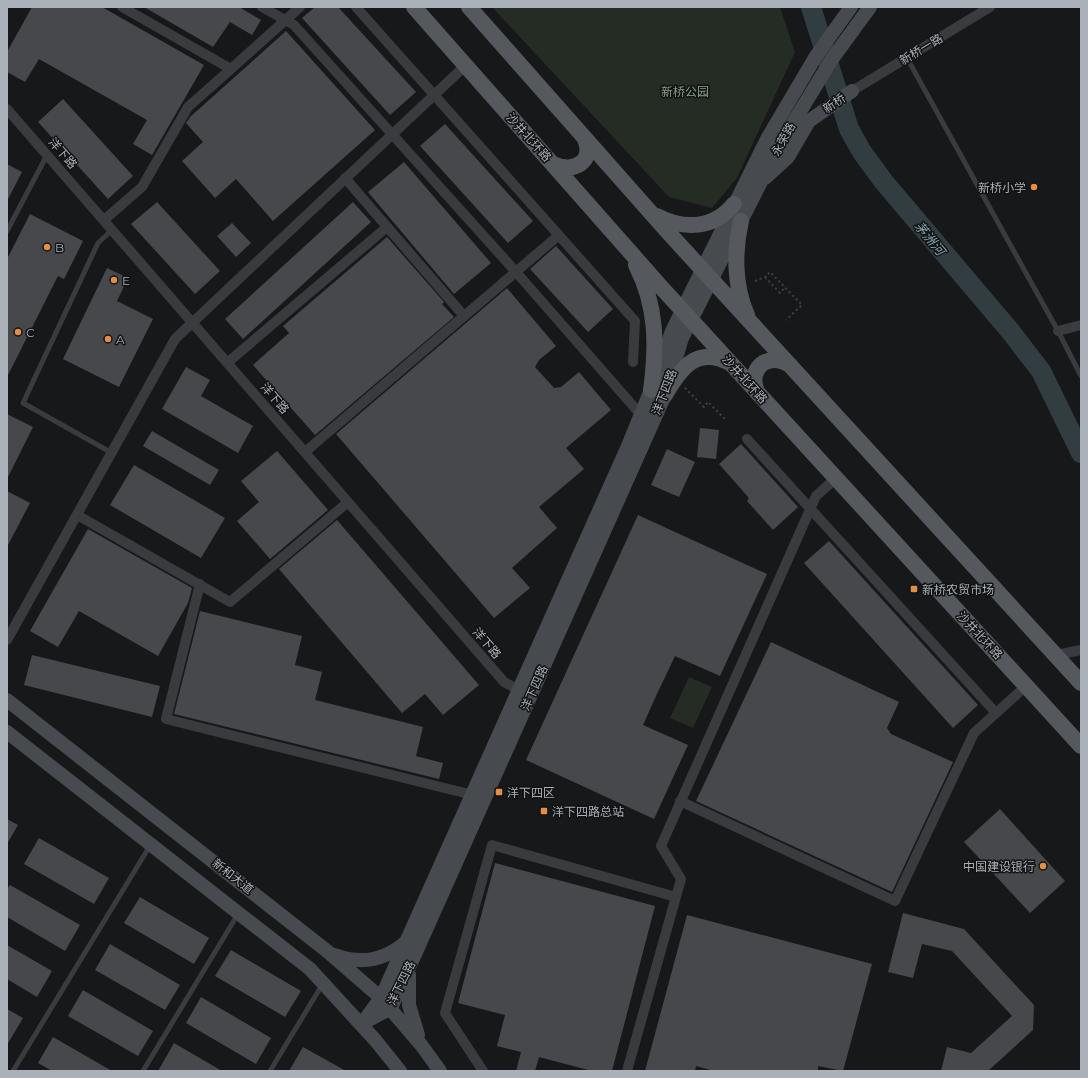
<svg xmlns="http://www.w3.org/2000/svg" width="1088" height="1078" viewBox="0 0 1088 1078" font-family="Montserrat,'Noto Sans SC',sans-serif">
<style>
.green{fill:#242c24}
.lines{fill:none;stroke-linecap:round;stroke-linejoin:round}
.river{stroke:#313d41;stroke-width:20}
.building{fill:#46484c}
.path{stroke:#3f4245;stroke-width:2;stroke-dasharray:2 3;stroke-linecap:butt}
.lane{stroke:#393b3e;stroke-width:5}
.street{stroke:#393b3e;stroke-width:10}
.secondary{stroke:#474a4e;stroke-width:14}
.primary{stroke:#55585d;stroke-width:16}
.poi-dot{fill:#e48e45;stroke:#121314;stroke-width:1.5}
.labels{text-anchor:middle;dominant-baseline:central;stroke-width:3;stroke-linejoin:round;paint-order:stroke}
.street-label{font-size:12px;fill:#abb1b8;stroke:#121314}
.park-label{font-size:12px;fill:#87a183;stroke:#121314}
.poi-label{font-size:12px;fill:#abb1b8;stroke:#121314;text-anchor:start}
.water-label{font-size:13px;font-style:italic;fill:#85a4b0;stroke:#121314}
</style>
<rect width="100%" height="100%" fill="#171819"/>
<path class="green" d="M 492,7 L 780,7 L 795,52 L 737,178 L 712,208 L 669,197 Z
M 689,677 L 712,687 L 693,728 L 670,718 Z"/>
<g class="lines">
<path class="river" d="M 811,7 L 849,129 L 862,152 L 884,182 L 1011,332 L 1041,371 L 1081,453"/>
</g>
<path class="building" d="M 32,7 L 102,7 L 204,65 L 152,155 L 133,144 L 147,120 L 39,59 L 25,82 L 7,72 L 7,52 Z
M 144,7 L 239,7 L 261,20 L 252,35 L 230,22 L 213,47 Z
M 315,7 L 338,7 L 416,92 L 390,115 L 302,18 Z
M 286,31 L 375,130 L 273,221 L 236,179 L 215,198 L 182,161 L 203,142 L 186,123 L 190,117 Z
M 63,99 L 133,176 L 108,199 L 38,122 Z
M 445,124 L 533,221 L 508,243 L 420,146 Z
M 404,162 L 491,263 L 454,294 L 368,192 Z
M 7,164 L 22,172 L 7,201 Z
M 157,202 L 220,271 L 195,294 L 131,224 Z
M 353,202 L 371,222 L 243,339 L 225,319 Z
M 30,214 L 83,241 L 64,279 L 58,276 L 7,377 L 7,259 Z
M 232,223 L 251,243 L 236,257 L 217,236 Z
M 387,237 L 444,302 L 442,304 L 454,317 L 315,435 L 253,365 L 289,333 L 283,326 Z
M 556,246 L 613,309 L 588,332 L 530,269 Z
M 107,268 L 128,278 L 117,301 L 153,319 L 119,387 L 63,359 Z
M 507,288 L 556,346 L 539,360 L 535,367 L 554,388 L 561,387 L 579,372 L 611,410 L 566,448 L 584,469 L 539,507 L 557,528 L 512,568 L 530,588 L 494,618 L 336,434 Z
M 186,367 L 210,380 L 201,396 L 253,426 L 238,453 L 162,409 Z
M 7,414 L 33,427 L 7,479 Z
M 700,428 L 719,430 L 716,459 L 697,457 Z
M 152,431 L 219,470 L 210,485 L 143,446 Z
M 741,444 L 798,507 L 773,530 L 747,501 L 749,498 L 719,464 Z
M 667,449 L 695,462 L 679,497 L 651,485 Z
M 277,451 L 328,510 L 270,559 L 237,521 L 259,502 L 241,481 Z
M 134,465 L 225,518 L 201,558 L 110,505 Z
M 7,491 L 30,503 L 7,547 Z
M 638,515 L 767,574 L 720,676 L 675,656 L 656,696 L 643,725 L 688,745 L 654,819 L 526,760 Z
M 337,520 L 479,685 L 443,715 L 425,694 L 402,713 L 279,569 Z
M 88,529 L 192,588 L 188,603 L 158,656 L 79,611 L 58,647 L 30,631 Z
M 829,541 L 978,705 L 953,728 L 804,563 Z
M 200,611 L 302,636 L 295,665 L 322,672 L 315,700 L 423,727 L 416,756 L 443,763 L 439,779 L 174,714 Z
M 771,642 L 899,702 L 887,728 L 891,734 L 953,762 L 892,892 L 696,801 Z
M 32,655 L 160,686 L 152,717 L 24,685 Z
M 1000,809 L 1065,881 L 1030,913 L 964,842 Z
M 7,819 L 18,825 L 7,844 Z
M 39,838 L 109,878 L 94,904 L 24,864 Z
M 495,863 L 655,906 L 612,1071 L 592,1071 L 539,1057 L 535,1071 L 516,1071 L 521,1052 L 497,1046 L 505,1015 L 458,1003 Z
M 10,885 L 80,925 L 65,951 L 7,917 L 7,889 Z
M 140,897 L 209,938 L 194,964 L 124,923 Z
M 903,913 L 964,929 L 1034,1005 L 1033,1030 L 988,1071 L 941,1071 L 947,1047 L 971,1053 L 1012,1016 L 952,951 L 922,944 L 913,978 L 888,972 Z
M 687,915 L 872,964 L 843,1071 L 818,1066 L 818,1071 L 714,1071 L 696,1066 L 695,1071 L 645,1071 Z
M 110,944 L 180,985 L 165,1010 L 95,970 Z
M 7,945 L 52,971 L 37,997 L 7,979 Z
M 231,950 L 301,991 L 285,1017 L 215,976 Z
M 83,990 L 153,1031 L 138,1056 L 68,1016 Z
M 201,997 L 271,1038 L 256,1064 L 186,1023 Z
M 7,1009 L 23,1018 L 7,1045 Z
M 53,1037 L 112,1071 L 52,1071 L 38,1063 Z
M 174,1043 L 222,1071 L 158,1071 Z
M 303,1047 L 346,1071 L 289,1071 Z"/>
<g class="lines">
<path class="path" d="M 765,277 L 780,293 L 785,287
M 755,281 L 765,277 L 770,272 L 802,305 L 786,320
M 685,388 L 704,407 L 708,402 L 725,419"/>
<path class="lane" d="M 907,58 L 1058,331 L 1081,376
M 7,231 L 47,155
M 112,453 L 23,403 L 98,243 L 112,230
M 13,1071 L 151,844
M 143,1071 L 238,914
M 270,1071 L 322,985"/>
<path class="street" d="M 122,7 L 231,69 L 300,7
M 262,7 L 294,25 L 516,272 L 641,415
M 356,7 L 635,321 L 633,362
M 852,91 L 990,7
M 7,109 L 498,675 L 504,682 L 523,692
M 345,178 L 464,316
M 104,220 L 142,187 L 188,107 L 231,69
M 1058,331 L 1081,325
M 227,363 L 387,227
M 747,439 L 996,713
M 305,452 L 559,235
M 77,515 L 230,602 L 348,502
M 200,584 L 166,719 L 477,796
M 7,640 L 175,339 L 466,65
M 1056,655 L 1081,650
M 680,801 L 895,901 L 974,733 L 1026,686
M 483,1071 L 445,1013 L 492,845 L 676,897
M 627,1071 L 681,879 L 661,846 L 816,496 L 836,478"/>
<path class="secondary" d="M 765,178 L 788,157 L 809,121 L 852,91
M 7,700 L 327,951 L 381,998 L 422,1046 L 440,1071
M 7,732 L 310,969 L 376,1041 L 400,1071
M 335,955 C 361,965 385,960 406,942
M 409,975 L 409,1005 L 418,1035
M 364,1021 L 381,998 L 628,446 L 651,390 L 672,331 L 767,139 L 816,56 L 851,7
M 361,1024 L 391,1008 L 665,395 L 682,338 L 779,146 L 832,59 L 870,7"/>
<path class="primary" d="M 414,7 L 661,287 L 1081,746
M 469,7 L 667,231 L 1081,683
M 553,164 C 574,174 596,161 584,137
M 657,216 C 684,230 714,229 734,204
M 741,221 C 734,251 734,286 747,315
M 636,265 C 657,306 657,345 651,390
M 757,392 C 747,368 768,351 790,365
M 665,395 C 680,369 697,345 730,363"/>
</g>
<g class="poi-dot">
<circle cx="1034" cy="187" r="4"/>
<circle cx="47" cy="247" r="4"/>
<circle cx="114" cy="280" r="4"/>
<circle cx="18" cy="332" r="4"/>
<circle cx="108" cy="339" r="4"/>
<rect x="910" y="585" width="8" height="8" rx="2"/>
<rect x="495" y="788" width="8" height="8" rx="2"/>
<rect x="540" y="807" width="8" height="8" rx="2"/>
<circle cx="1043" cy="866" r="4"/>
</g>
<g class="labels">
<g class="street-label">
<text transform="translate(921 49) rotate(-31)">新桥一路</text>
<text transform="translate(834 103) rotate(-34)">新桥</text>
<text transform="translate(529 137) rotate(48)">沙井北环路</text>
<text transform="translate(783 139) rotate(-61)">永荣路</text>
<text transform="translate(63 153) rotate(49)">洋下路</text>
<text transform="translate(745 379) rotate(48)">沙井北环路</text>
<text transform="translate(664 392) rotate(-69)">洋下四路</text>
<text transform="translate(275 398) rotate(49)">洋下路</text>
<text transform="translate(980 635) rotate(47)">沙井北环路</text>
<text transform="translate(487 643) rotate(49)">洋下路</text>
<text transform="translate(534 688) rotate(-66)">洋下四路</text>
<text transform="translate(233 876) rotate(38)">新和大道</text>
<text transform="translate(401 983) rotate(-64)">洋下四路</text>
</g>
<g class="park-label">
<text x="685" y="91">新桥公园</text>
</g>
<g class="poi-label">
<text x="1026" y="187" text-anchor="end">新桥小学</text>
<text x="55" y="247">B</text>
<text x="122" y="280">E</text>
<text x="26" y="332">C</text>
<text x="116" y="339">A</text>
<text x="922" y="589">新桥农贸市场</text>
<text x="507" y="792">洋下四区</text>
<text x="552" y="811">洋下四路总站</text>
<text x="1035" y="866" text-anchor="end">中国建设银行</text>
</g>
<g class="water-label">
<text transform="translate(930 238) rotate(50)">茅洲河</text>
</g>
</g>
<rect width="1088" height="1078" fill="none" stroke="#abb1b8" stroke-width="16"/>
</svg>
